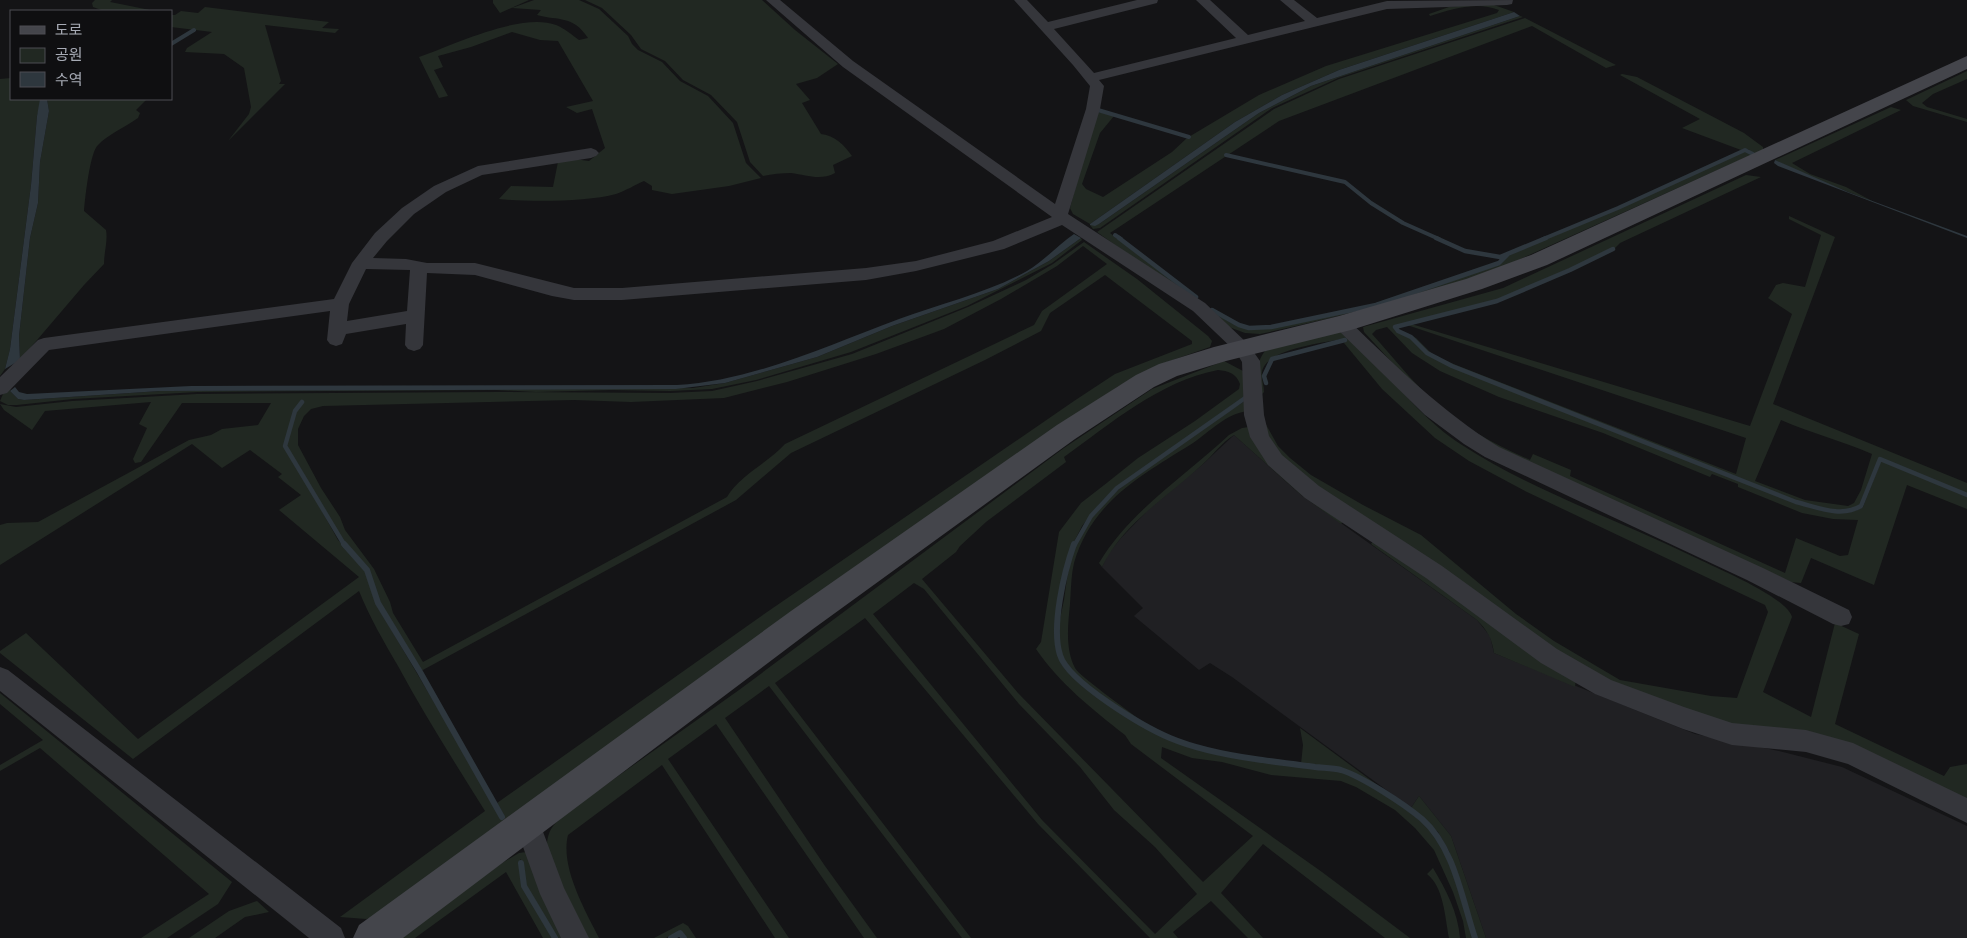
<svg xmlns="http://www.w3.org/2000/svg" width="1967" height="938" viewBox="0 0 1967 938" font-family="Roboto,'Noto Sans KR',sans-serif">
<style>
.built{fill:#202023}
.green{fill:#212822;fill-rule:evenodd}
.water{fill:#2e373e}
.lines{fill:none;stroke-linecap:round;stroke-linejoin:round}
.stream-far2{stroke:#2e373e;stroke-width:4}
.stream-far1{stroke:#2e373e;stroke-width:4.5}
.stream{stroke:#2e373e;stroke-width:6}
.minor{fill:#35363b;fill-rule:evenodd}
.secondary{fill:#44454b;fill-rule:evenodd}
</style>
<rect width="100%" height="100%" fill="#141416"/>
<path class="built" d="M 1234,435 L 1300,494 L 1477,620 L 1490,636 L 1494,653 L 1695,734 L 1779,751 L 1842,767 L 1967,826 L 1967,938 L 1486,938 L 1451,836 L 1419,796 L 1411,808 L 1232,677 L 1210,663 L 1199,670 L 1134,616 L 1143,608 L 1102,567 L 1108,554 L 1121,538 L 1148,510 L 1202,465 Z"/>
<path class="green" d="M 95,0 L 112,0 L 110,2 L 155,11 L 104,11 L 93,7 L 92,3 Z
M 493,0 L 529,0 L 500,13 L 493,3 Z
M 534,0 L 579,0 L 599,9 L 628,36 L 632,44 L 638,50 L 662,62 L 680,81 L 708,96 L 733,123 L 746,163 L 761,178 L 729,186 L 672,194 L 652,190 L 652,186 L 644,181 C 635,185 625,191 616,194 C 587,202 529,202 499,199 L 511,186 L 553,187 L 558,162 L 566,158 L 589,161 L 605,148 L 592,109 L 577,113 L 566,107 L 593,101 L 558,41 L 540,40 L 512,32 L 471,47 L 438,56 L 443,67 L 434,70 L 448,96 L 439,98 L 419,57 C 453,45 521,12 556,25 C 564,28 572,35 579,40 L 588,38 C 573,15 559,21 537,15 L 541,10 L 512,8 Z
M 585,0 L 762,0 L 795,30 L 838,64 L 817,78 L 796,84 L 810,100 L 802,103 L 821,134 C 836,136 844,145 852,156 L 833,165 L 835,173 C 820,181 807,175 791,173 C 782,173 772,174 763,176 L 750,162 L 737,122 L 711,95 L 683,80 L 665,61 L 641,49 L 631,35 L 602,8 Z
M 1468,5 L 1494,5 L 1514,12 L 1339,70 L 1282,95 L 1235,122 L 1090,224 L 1073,214 L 1070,208 L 1095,113 L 1099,112 L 1114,116 L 1100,133 L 1082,184 L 1086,189 L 1103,197 L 1172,152 L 1187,138 L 1259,95 L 1326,66 L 1497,13 L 1499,10 C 1476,1 1452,9 1430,16 L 1429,14 L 1449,7 Z
M 205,7 L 329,22 L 322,28 L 339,29 L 335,33 L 265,25 L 281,81 L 279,84 L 285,84 L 228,141 L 249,114 L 251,107 L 244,68 L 224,54 L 185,52 L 187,48 L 212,32 L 171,27 L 171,15 L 175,15 L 181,11 L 198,13 Z
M 1520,16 L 1523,17 L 1338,78 L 1272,108 L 1100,228 L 1093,229 L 1090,225 L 1099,224 L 1259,113 L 1311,86 Z
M 1525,18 L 1616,65 L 1606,68 L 1532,26 L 1279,121 L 1110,233 L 1214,313 L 1231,323 L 1249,329 L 1272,327 L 1377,305 L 1500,264 L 1509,255 L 1619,208 L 1746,150 L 1753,154 L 1507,265 C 1427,295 1344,316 1260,334 L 1245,333 L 1229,327 L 1097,232 L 1274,109 L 1339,79 Z
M 1967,71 L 1967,79 L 1933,94 L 1922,103 L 1927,107 L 1967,119 L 1967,122 L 1913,106 L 1906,100 Z
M 1622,74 L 1637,77 L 1744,133 L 1763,147 L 1763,150 L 1754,154 L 1748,149 L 1741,150 L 1682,128 L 1700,119 L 1620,75 Z
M 11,78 L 11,99 L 40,99 L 41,101 L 37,116 L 31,185 L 10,349 L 5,369 L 0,376 L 0,79 Z
M 47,99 L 147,99 L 136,110 L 140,113 L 138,118 C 127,126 107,135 98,145 C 90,152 85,198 84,211 L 106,230 C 108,241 104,252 104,264 L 84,285 L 20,360 L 19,336 L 30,238 L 38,203 L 40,162 L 49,111 Z
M 1891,107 L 1901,110 L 1792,163 L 1810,174 L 1846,187 L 1874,202 L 1815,179 L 1775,160 Z
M 1746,175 L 1761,177 L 1620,243 L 1614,249 L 1497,300 L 1408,323 L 1750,426 L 1792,314 L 1768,298 L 1769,297 L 1776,285 L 1783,283 L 1805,287 L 1821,235 L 1789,219 L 1789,216 L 1835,237 L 1773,404 L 1967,483 L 1967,494 L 1879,458 L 1860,505 C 1844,517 1814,505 1796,501 L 1453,366 L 1428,353 L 1412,337 L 1397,328 L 1416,338 L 1432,354 L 1451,363 L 1736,474 L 1746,438 L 1404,324 L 1395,328 L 1397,332 L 1410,338 L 1426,354 L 1452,367 L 1797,503 C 1816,507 1845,519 1863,507 L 1881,461 L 1967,496 L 1967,509 L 1907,485 L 1874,585 L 1811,558 L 1801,583 L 1791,582 L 1485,443 L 1410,382 L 1364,332 L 1363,327 L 1503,288 ZM 1387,327 L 1412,353 L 1440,371 L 1499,397 L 1603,433 L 1710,477 L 1712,474 L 1738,484 L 1738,487 L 1802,513 L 1833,519 L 1858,520 L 1848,555 L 1840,556 L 1796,538 L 1785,573 L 1570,476 L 1571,470 L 1533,454 L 1530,460 C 1496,445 1460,426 1432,400 C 1411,380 1392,356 1372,334 L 1376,330 ZM 1781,420 C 1811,433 1842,441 1872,454 L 1861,490 L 1854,503 L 1848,506 L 1805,500 L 1755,481 Z
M 1081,238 L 1082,240 L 1052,263 L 967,306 L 851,352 L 756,380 L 712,389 L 670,391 L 611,390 L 536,392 L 496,390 L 198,392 L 73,399 L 17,405 L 8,405 L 0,401 L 3,394 L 11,389 L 10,391 L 18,399 L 24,400 L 160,391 L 693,388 L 725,383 L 817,357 L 892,326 L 998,289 L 1049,261 Z
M 1084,242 L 1137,279 L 1208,336 L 1212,341 L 1210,347 L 1164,363 L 1117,387 L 378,916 L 366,919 L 340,917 L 485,811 C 455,763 425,716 398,666 C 384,642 370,618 359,591 L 133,759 L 0,653 L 0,651 L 26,633 L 138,739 L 359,577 L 279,510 L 301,495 L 278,477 L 282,474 L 250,450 L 222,468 L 192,444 L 0,565 L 0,525 L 7,523 L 38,522 L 189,440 L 211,435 L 222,429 L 258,425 L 271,403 L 182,403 L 141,462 L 135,463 L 133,459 L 147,428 L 139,424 L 151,402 L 45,411 L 32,430 L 4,410 L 0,404 L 16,407 L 72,401 L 197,394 L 495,392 L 670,393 L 712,391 L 757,381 L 852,354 L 968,307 L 1026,280 L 1053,264 ZM 1083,246 L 1107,264 L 1042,311 L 1034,325 L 785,444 C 768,463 740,475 727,497 L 423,662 L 393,613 L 390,602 L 374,569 L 345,530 L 340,517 L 321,488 L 298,445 L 298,429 L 304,416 L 311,409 L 323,406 L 574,400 L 631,402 L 724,398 L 787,382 L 876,354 L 944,329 L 1001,299 L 1057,266 ZM 1105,275 L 1192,341 L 1192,344 L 1115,374 L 1074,401 L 760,617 L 497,803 L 504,815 L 503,819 L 376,604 L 369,579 L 362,565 L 338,540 L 299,470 L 284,447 L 294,411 L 302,402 L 296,411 L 286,446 L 301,469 L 341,539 L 364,563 L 372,577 L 379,603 L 421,671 L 736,500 L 791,453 L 985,360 L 1041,331 L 1050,313 Z
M 1338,329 C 1350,340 1362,351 1374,362 C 1403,391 1427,423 1462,445 C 1534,492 1617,519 1694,557 C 1714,567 1787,597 1792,617 L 1763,692 L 1811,717 L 1835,623 L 1859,634 L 1835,724 L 1944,776 L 1950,767 L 1967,764 L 1967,807 L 1852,749 L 1715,724 L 1602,682 L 1322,494 L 1275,453 L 1259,412 L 1278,446 L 1290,458 L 1311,475 L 1363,505 L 1421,535 L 1516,614 L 1554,641 L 1620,680 L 1711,696 L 1737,698 L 1768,612 L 1765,605 L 1527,492 L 1469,461 L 1435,438 L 1382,389 L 1344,343 L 1346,340 L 1342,339 C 1323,343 1265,349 1262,372 C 1261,378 1264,385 1264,392 L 1258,398 C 1258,381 1254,364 1265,351 Z
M 1224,361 L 1243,371 L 1247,395 L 1117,487 L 1101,502 L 1082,526 L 1075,540 L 1066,565 L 1055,633 L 1057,649 L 1062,665 L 1091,692 L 1138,722 L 1169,739 L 1208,751 L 1253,761 L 1339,771 L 1359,779 L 1394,801 L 1420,820 L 1435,833 L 1446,851 L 1473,938 L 1466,938 L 1463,921 L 1453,892 L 1434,850 L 1415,828 L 1395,810 L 1356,787 L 1341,781 L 1271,775 L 1222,762 L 1192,758 L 1162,747 L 1161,758 L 1322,872 L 1410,938 L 1385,938 L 1263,844 L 1221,893 L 1263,938 L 1248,938 L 1211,901 L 1173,932 L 1178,938 L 1150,938 L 1038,824 L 865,618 L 775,683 L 971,938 L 962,938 L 769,686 L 725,718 L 825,866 L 877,938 L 864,938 L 716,724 L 668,759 L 789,938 L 775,938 L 662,765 L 568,835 C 560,867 585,910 599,938 L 582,938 L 547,853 C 546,829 553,825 569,811 L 739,690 L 1064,448 L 1152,389 ZM 1218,370 C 1228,371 1236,373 1240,384 L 1239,389 L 1195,421 L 1138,458 L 1108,482 L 1081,503 L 1059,532 L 1041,642 L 1036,649 C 1060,684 1092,709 1125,735 L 1131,744 L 1253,836 L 1203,882 L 1018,693 L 922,579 L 956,552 L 960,546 L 986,522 L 1066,462 L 1064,457 C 1110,424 1160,381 1218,370 ZM 914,583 L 924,589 L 1019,704 L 1080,767 L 1114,810 L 1155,847 L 1197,894 L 1155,934 L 1042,820 L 873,614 Z
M 1245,401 L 1248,411 C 1225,414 1211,431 1193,443 C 1142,475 1092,501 1074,563 C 1071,576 1071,591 1070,604 C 1068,625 1065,649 1075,668 C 1079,676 1129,711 1140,720 C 1117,705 1078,686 1064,663 C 1053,643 1060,620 1064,600 C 1067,580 1069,559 1077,540 C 1095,502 1131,480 1163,457 C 1190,437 1217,418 1245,401 Z
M 1249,427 L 1345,519 L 1341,524 L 1300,494 L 1234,435 C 1222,442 1213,455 1203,464 C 1168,497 1124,522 1102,567 L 1099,563 C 1130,511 1185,476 1229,435 L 1242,428 Z
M 1375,539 L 1576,677 L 1575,687 L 1494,653 C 1492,638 1487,630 1477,620 L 1371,544 Z
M 0,693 L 232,882 L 218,904 L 167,938 L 141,938 L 209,894 L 40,748 L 0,771 L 0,765 L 43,740 L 0,704 Z
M 1300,728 L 1395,798 L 1360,777 L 1340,768 L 1301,764 L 1303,745 Z
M 1419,796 L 1451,836 L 1486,938 L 1477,938 L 1449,851 L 1438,832 L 1411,808 Z
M 526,852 L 568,938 L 557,938 L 526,885 L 523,862 L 520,859 L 523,886 L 553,938 L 543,938 L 506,872 L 415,938 L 398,938 L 502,863 L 519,853 Z
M 1433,868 C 1446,890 1458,912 1460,938 L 1449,938 C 1445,918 1444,887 1427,874 Z
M 257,901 L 269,912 L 245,917 L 215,938 L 189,938 L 229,911 Z
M 683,923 L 688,926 L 696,938 L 686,938 L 681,930 L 666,938 L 654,938 Z"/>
<path class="water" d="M 1514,12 L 1520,16 L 1311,86 L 1259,113 L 1099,224 L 1095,226 L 1090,225 L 1090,224 L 1235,122 L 1282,95 L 1339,70 Z
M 40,99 L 47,99 L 49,111 L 40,162 L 38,203 L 30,238 L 19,336 L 20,360 L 5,369 L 10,349 L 31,185 L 37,116 Z
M 1775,160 L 1848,192 L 1967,236 L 1967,238 L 1778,166 L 1774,163 Z
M 1074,234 L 1081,238 L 1049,261 L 998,289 L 892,326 L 817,357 L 725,383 L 676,389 L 160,391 L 24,400 L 18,399 L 10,391 L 15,387 L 19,392 L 27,394 L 191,386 L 677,385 C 752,381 829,345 899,319 C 942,303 987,293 1027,271 C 1044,261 1058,245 1074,234 Z"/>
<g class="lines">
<path class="stream-far2" d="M 171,44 L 194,30
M 1098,110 L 1189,137
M 1226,155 L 1345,182 L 1371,203 L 1403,223 L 1439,239
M 1115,235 L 1121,239
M 1543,239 L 1618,208 L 1745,150 L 1753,154"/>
<path class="stream-far1" d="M 1119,238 L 1196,297
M 1436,238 L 1465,251 L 1500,257 L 1546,238
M 1613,249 L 1570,270 L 1497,301 L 1395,327 L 1398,331 L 1411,337 L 1427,353 L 1452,366 L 1796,502 C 1817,507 1841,518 1861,506 L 1880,459 L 1967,495
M 1212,310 L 1239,325 L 1249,328 L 1271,327 L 1376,305 L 1499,263 L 1507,255
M 1266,383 L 1264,376 L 1272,359 L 1345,340
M 302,402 L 295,411 L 285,446 L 345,546
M 1074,546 L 1091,516 L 1117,488 L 1248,396"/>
<path class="stream" d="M 344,544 L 367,570 L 378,603 L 420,672 L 502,817
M 1074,544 C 1064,572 1051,627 1060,655 C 1068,682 1144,727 1170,738 C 1196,749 1227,755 1255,759 C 1274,762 1295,764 1315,767 C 1323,768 1333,768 1341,770 C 1363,777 1404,804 1422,819 C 1454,847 1462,899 1475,938
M 521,863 L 524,886 L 555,938
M 671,938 L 680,933 L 684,938"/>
<path class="minor" d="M 766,0 L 780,0 L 853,61 L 1055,204 L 1086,109 L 1090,86 L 1073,65 L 1014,0 L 1027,0 L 1048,22 L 1137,0 L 1158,0 L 1157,3 L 1054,29 L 1094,73 L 1236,38 L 1196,0 L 1210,0 L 1248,35 L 1305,21 L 1280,0 L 1294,0 L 1317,18 L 1387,1 L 1513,0 L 1512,4 L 1507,5 L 1387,9 L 1099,80 L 1104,86 L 1100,109 L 1068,214 L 1205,303 L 1248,344 L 1260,361 L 1264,415 L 1269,436 L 1282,455 L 1319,486 L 1442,566 L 1557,649 L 1611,680 L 1684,707 L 1732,723 L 1806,730 L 1853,743 L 1967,798 L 1967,823 L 1848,764 L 1806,752 L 1732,745 L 1683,729 L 1595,694 L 1541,663 L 1426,578 L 1305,498 L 1268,465 L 1250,437 L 1244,415 L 1242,362 L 1236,352 L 1193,311 L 1062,225 L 1004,249 L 916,271 L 866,280 L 622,300 L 574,300 L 552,296 L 475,275 L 427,273 L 423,345 L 420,349 L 414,351 L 408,349 L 405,345 L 406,324 L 346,334 L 342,344 L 336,346 L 330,344 L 327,340 L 330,311 L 49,350 L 7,393 L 0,395 L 0,377 L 38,340 L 44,338 L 334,299 L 352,263 L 375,233 L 402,208 L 434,186 L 478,166 L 591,148 L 596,150 L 599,153 L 596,156 L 591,158 L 482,175 L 446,192 L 414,214 L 387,241 L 373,258 L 406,259 L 427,263 L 475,263 L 574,288 L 622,288 L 866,268 L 916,261 L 993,241 L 1052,217 L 843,67 ZM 366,269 L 410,270 L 407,311 L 347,321 L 349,304 Z
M 1342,318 L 1348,320 C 1396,366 1442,412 1499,447 L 1763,568 L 1849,610 L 1852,617 L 1849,624 L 1841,626 L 1833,624 L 1747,580 L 1485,457 L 1464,444 L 1425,415 L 1336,328 L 1333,324 L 1336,320 Z
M 0,667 L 8,670 L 341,928 L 345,938 L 309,938 L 0,691 Z
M 527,810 L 536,813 L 564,888 L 589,938 L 561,938 L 540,894 L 514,822 L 518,813 Z"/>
<path class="secondary" d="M 1967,56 L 1967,69 L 1547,265 L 1482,289 L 1351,330 L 1226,361 L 1177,376 L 1154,387 L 1075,439 L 813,629 L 403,938 L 353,938 L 359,925 L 791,611 L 1057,425 L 1136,375 L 1159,364 L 1214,347 L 1339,316 L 1466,279 L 1531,255 Z"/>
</g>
<rect x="10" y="10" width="162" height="90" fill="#0f0f11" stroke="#4c4d53"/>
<rect x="20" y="26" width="25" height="8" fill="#44454b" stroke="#4c4d53"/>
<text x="55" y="35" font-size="15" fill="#a7abb5">도로</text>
<rect x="20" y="48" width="25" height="15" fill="#212822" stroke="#4c4d53"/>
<text x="55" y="60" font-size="15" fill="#a7abb5">공원</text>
<rect x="20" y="72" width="25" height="15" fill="#2e373e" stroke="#4c4d53"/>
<text x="55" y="85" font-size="15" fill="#a7abb5">수역</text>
</svg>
